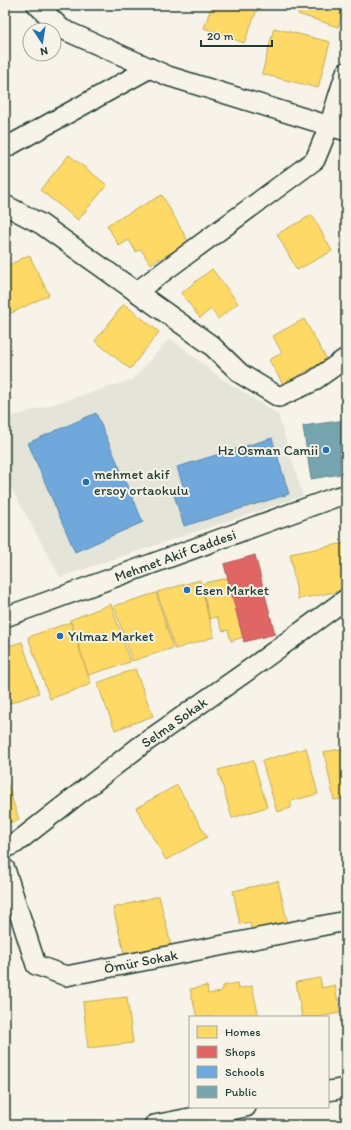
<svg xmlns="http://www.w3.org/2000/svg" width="351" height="1130" viewBox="0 0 351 1130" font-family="Itim,sans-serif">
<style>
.built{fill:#e5e4d9}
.homes{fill:#ffd966;stroke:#bcaa57}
.shops{fill:#e06666;stroke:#a65a57}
.schools{fill:#6fa8dc;stroke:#5788aa}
.public{fill:#76a5af;stroke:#5c868a}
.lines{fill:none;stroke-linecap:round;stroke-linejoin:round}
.street-casing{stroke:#1f3d34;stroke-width:22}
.street{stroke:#f7f3e8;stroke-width:19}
.poi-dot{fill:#1f6fb2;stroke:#f7f3e8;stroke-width:1.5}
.labels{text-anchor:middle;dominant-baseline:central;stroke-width:4;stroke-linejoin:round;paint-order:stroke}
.poi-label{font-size:14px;fill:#1f3d34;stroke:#f7f3e8;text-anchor:start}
.street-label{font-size:14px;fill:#1f3d34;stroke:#f7f3e8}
</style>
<rect width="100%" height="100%" fill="#f7f3e8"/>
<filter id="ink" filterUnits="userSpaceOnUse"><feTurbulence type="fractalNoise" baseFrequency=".025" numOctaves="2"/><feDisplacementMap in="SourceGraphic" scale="8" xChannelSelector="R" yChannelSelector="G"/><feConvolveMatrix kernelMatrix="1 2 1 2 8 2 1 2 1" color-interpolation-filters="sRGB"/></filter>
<g filter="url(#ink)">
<path class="built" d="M 170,338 L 219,377 L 278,414 L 303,496 L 60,577 L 5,477 L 5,419 L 132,380 Z"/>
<path class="homes" d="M 212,5 L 253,5 L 258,7 L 244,43 L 204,28 Z
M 301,5 L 345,5 L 338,27 L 298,14 Z
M 274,28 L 330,42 L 318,88 L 262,74 Z
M 69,155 L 107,185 L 78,220 L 40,190 Z
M 162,195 L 189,243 L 150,264 L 141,249 L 136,252 L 129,240 L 119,246 L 107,225 Z
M 312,215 L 332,251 L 297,270 L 277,234 Z
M 29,255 L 49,295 L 5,316 L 5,267 Z
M 212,269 L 238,303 L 218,319 L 211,309 L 200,318 L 181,293 Z
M 124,304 L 159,332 L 130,369 L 95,341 Z
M 304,319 L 327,360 L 283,384 L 269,360 L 282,353 L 273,336 Z
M 345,543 L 346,547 L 346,590 L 298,599 L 290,554 Z
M 228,578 L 243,637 L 231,641 L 228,630 L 223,631 L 217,617 L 209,619 L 201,584 Z
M 200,580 L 214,637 L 175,649 L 157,592 Z
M 156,593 L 173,648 L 132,661 L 114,606 Z
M 111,604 L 130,662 L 88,675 L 70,620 Z
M 71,622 L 91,684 L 50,699 L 28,637 Z
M 22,642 L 39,693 L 5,705 L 5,647 Z
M 135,669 L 153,716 L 115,730 L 97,683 Z
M 306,748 L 318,794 L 291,801 L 291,808 L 277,812 L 262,761 Z
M 346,748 L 346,798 L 334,800 L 324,752 Z
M 253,760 L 267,807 L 232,818 L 218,770 Z
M 5,777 L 19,820 L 5,824 Z
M 177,785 L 207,837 L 166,860 L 136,808 Z
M 278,881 L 289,930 L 253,938 L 250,922 L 240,924 L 233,891 Z
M 159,896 L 171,945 L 125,956 L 113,908 Z
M 320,978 L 322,988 L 335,985 L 340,1013 L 318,1017 L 302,1017 L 296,982 Z
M 237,983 L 238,989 L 252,986 L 259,1017 L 197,1017 L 190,989 L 207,986 L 208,994 L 221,992 L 223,986 Z
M 127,997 L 133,1043 L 88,1048 L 83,1002 Z"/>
<path class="shops" d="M 255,555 L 275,634 L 244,642 L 224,564 Z"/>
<path class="schools" d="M 96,413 L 143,522 L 75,552 L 28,443 Z
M 272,438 L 289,494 L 184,526 L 173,492 L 184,489 L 177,467 Z"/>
<path class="public" d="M 346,420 L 346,473 L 311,479 L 303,426 Z"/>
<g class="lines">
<defs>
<g id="street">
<path d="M 37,5 L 62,29 L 168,76 L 346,131"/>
<path d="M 5,148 L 150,68"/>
<path d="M 5,205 L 41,224 L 211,345 L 241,374 L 279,397 L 312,382 L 346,358"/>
<path d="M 136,292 L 315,160 L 329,126 L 346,72"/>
<path id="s1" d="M 5,617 L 336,497 L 346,495"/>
<path id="s2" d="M 5,848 L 16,843 L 140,746 L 243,674 L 346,599"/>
<path id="s3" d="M 5,869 L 36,965 L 66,976 L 346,921"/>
<path d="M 328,1091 L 346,1088"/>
<path d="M 154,1125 L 246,1107"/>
</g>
</defs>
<use href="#street" class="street-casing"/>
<use href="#street" class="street"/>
</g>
</g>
<g class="poi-dot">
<circle cx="326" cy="450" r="4"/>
<circle cx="86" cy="482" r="4"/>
<circle cx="187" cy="590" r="4"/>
<circle cx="60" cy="636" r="4"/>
</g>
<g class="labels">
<g class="poi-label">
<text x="318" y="450" text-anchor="end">Hz Osman Camii</text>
<text x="94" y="474">mehmet akif<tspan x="94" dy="16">ersoy ortaokulu</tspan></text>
<text x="195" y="590">Esen Market</text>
<text x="68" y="636">Yılmaz Market</text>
</g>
<g class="street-label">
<text stroke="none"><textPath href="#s1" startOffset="181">Mehmet Akif Caddesi</textPath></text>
<text stroke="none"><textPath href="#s2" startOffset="211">Selma Sokak</textPath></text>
<text stroke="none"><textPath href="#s3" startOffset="209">Ömür Sokak</textPath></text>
</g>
</g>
<rect width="351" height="1130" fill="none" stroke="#f7f3e8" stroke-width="20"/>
<rect x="10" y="10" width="331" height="1110" fill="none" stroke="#1f3d34" stroke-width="1.5" filter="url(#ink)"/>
<rect x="189" y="1016" width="140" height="92" fill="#f7f3e8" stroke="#a1aaa0"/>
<rect x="197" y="1026" width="20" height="12" fill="#ffd966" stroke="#a1aaa0"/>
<text x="225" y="1036" font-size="12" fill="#1f3d34">Homes</text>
<rect x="197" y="1046" width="20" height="12" fill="#e06666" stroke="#a1aaa0"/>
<text x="225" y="1056" font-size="12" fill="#1f3d34">Shops</text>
<rect x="197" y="1066" width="20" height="12" fill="#6fa8dc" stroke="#a1aaa0"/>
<text x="225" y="1076" font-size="12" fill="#1f3d34">Schools</text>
<rect x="197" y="1086" width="20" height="12" fill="#76a5af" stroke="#a1aaa0"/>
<text x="225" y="1096" font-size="12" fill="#1f3d34">Public</text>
<g transform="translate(42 42) rotate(168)"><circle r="19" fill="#f7f3e8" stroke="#a1aaa0"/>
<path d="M0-3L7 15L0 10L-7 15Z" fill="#1f6fb2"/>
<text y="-6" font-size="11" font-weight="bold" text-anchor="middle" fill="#1f3d34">N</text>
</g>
<path d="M201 40v6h71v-6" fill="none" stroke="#1f3d34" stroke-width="2"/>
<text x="207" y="40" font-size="12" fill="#1f3d34" stroke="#f7f3e8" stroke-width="3" paint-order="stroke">20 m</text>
</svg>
